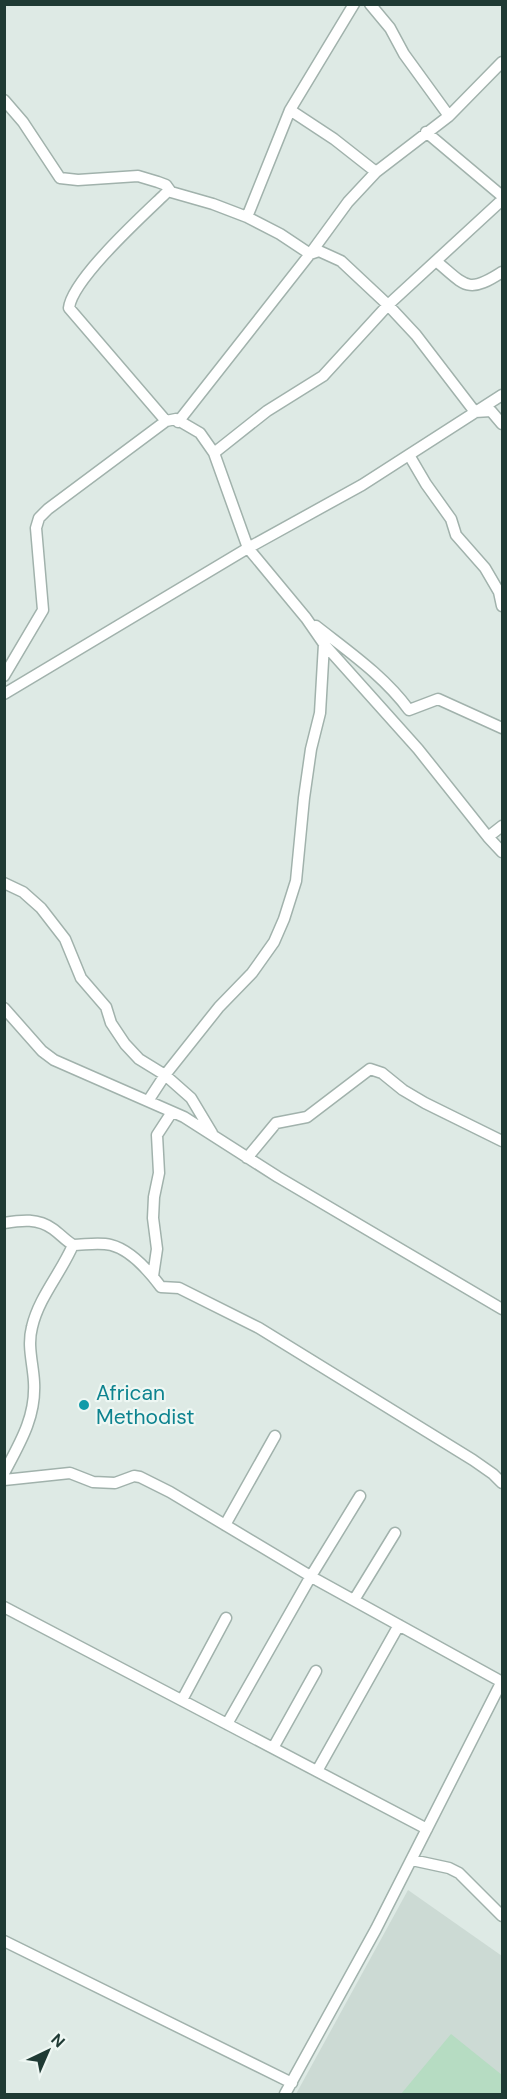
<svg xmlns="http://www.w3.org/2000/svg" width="507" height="2099" viewBox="0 0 507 2099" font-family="'DM Sans',sans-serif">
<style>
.built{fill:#ccdad4}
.green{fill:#b6dcc2}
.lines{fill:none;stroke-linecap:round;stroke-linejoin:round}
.minor-casing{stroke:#a1b2ac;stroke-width:13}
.minor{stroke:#fff;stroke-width:10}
.culture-dot{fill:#0f9aa8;stroke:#eef7f3;stroke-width:2}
.labels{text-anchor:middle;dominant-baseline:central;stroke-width:4.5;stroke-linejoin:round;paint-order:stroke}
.culture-label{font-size:21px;fill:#0d838f;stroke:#eef7f3;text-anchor:start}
</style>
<rect width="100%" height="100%" fill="#deeae5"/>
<path class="built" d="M 408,1890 L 502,1956 L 502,2094 L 296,2094 Z"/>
<path class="green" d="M 451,2034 L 502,2075 L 502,2094 L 401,2094 Z"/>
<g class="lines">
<defs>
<path id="minor" d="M 370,4 L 390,28 L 404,54 L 449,116
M 4,100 L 23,122 L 60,178 L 78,180 L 138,176 L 158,182 L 166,185 L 171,192 L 213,204 L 247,217 L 280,234 L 310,254 L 319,251 L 341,261 L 388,305 L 416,335 L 475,412 L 491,411 L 502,424
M 290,110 L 334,139 L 376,172
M 426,132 L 502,196
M 171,192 L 168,191 L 163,196 C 141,217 72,280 69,308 L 166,421 L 176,419 L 200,433 L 214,453 L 248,548 L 306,618 L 324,644 L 418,749 L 488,837 L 502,852
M 247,217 L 290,110 L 354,4
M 436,261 C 465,285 467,295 502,272
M 178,422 L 310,254 L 348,202 L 376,172 L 449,116 L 502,62
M 214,453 L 267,411 L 323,376 L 388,305 L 502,200
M 409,455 L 426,484 L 451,519 L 456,535 L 485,568 L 499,592 L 502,606
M 316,626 C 349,652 384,676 409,710 L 438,699 L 502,728
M 4,676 L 43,610 L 36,528 L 39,518 L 48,509 L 166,421
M 4,694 L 248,548 L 362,485 L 502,395
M 488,837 L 502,826
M 4,883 L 23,892 L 41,908 L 65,939 L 81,978 L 106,1007 L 111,1023 L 125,1044 L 139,1059 L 165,1075 L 191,1098 L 212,1133
M 4,1008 L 42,1051 L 54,1060 L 184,1117 L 278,1177 L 502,1309
M 148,1101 L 165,1075 L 219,1007 L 252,973 L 274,942 L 284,919 L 296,881 L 304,798 L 311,749 L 320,713 L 324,644
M 247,1158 L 276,1123 L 307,1117 L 370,1069 L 382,1073 L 403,1090 L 425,1103 L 502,1141
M 4,1223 C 22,1220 38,1218 53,1229 C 60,1234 65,1240 73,1245 C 85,1245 98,1242 111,1245 C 131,1250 149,1271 161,1287 L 179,1288 L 259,1328 L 473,1460 L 493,1474 L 502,1483
M 153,1276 L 157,1249 L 153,1218 L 154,1197 L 159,1173 L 157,1135 L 172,1112
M 4,1473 C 20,1443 36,1417 34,1382 C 33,1363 27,1346 32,1327 C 39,1297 61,1273 73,1245
M 4,1480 L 70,1473 L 93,1482 L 115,1483 L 134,1476 L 140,1477 L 170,1492 L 317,1580 L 502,1682
M 225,1525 L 275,1436
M 354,1600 L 395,1533
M 4,1607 L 427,1829
M 182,1700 L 226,1618
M 227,1724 L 311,1576 L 360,1496
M 273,1748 L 316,1671
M 317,1771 L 399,1625
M 412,1860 L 449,1868 L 459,1873 L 502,1916
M 4,1941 L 292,2083
M 285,2094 L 376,1929 L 502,1681"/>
</defs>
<use href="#minor" class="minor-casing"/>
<use href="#minor" class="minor"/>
</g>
<circle class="culture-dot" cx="84" cy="1405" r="6"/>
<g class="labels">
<g class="culture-label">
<text x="96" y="1393">African<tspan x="96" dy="24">Methodist</tspan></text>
</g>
</g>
<rect width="507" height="2099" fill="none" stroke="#1f3a34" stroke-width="12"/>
<g transform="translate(48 2051) rotate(44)" stroke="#eef7f3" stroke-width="4.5" paint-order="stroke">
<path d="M0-4.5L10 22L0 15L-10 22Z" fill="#1f3a34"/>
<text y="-9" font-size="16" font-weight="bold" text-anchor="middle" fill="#1f3a34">N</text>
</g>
</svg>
